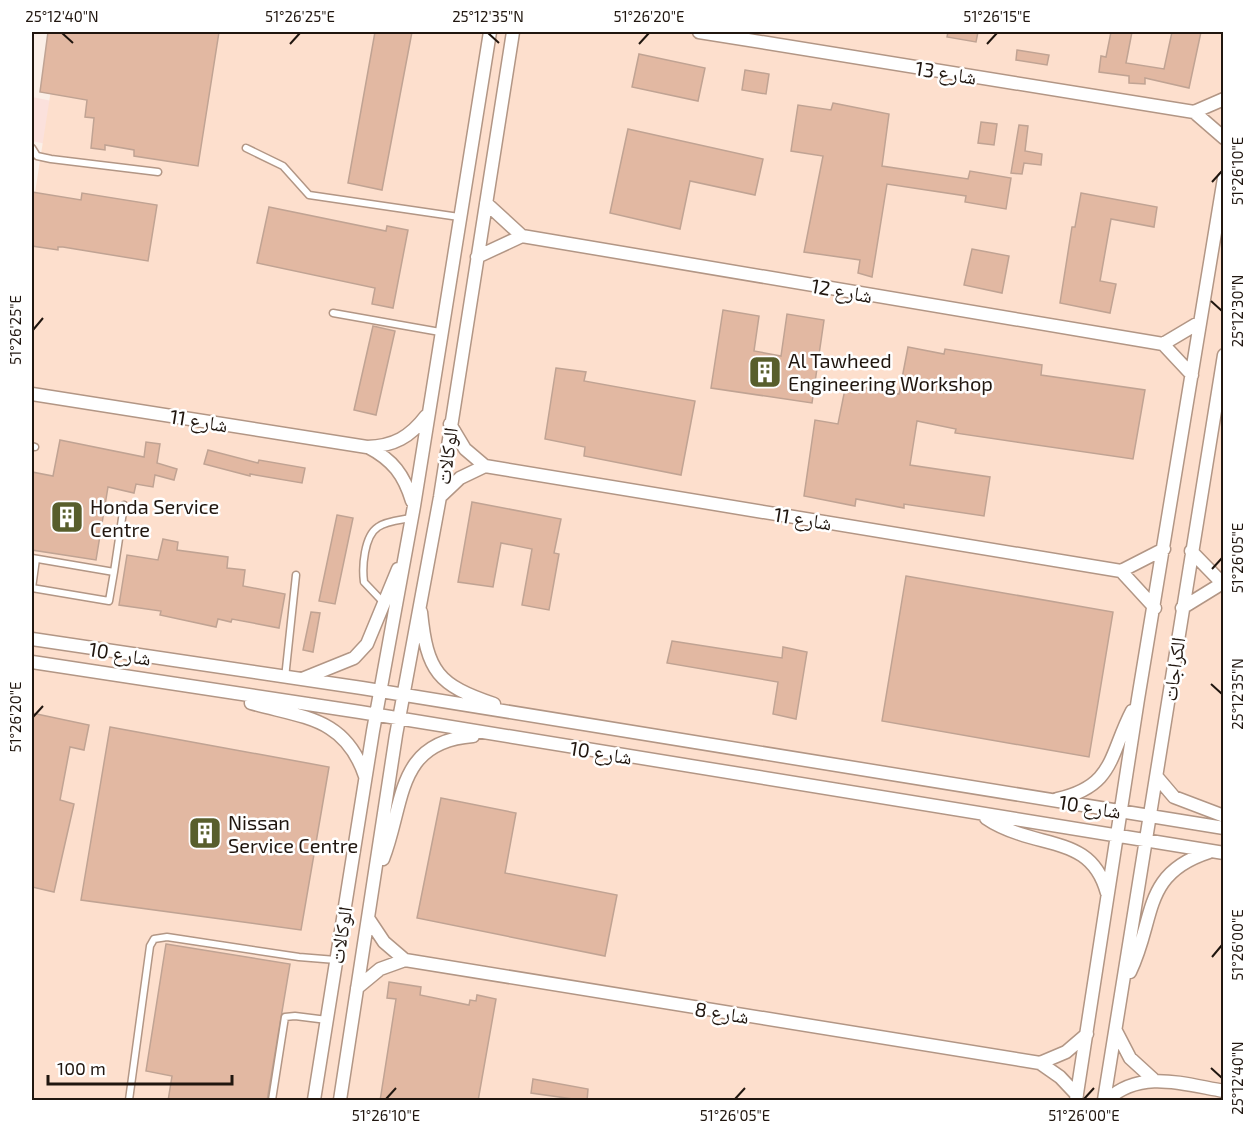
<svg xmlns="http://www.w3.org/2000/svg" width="1255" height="1132" viewBox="0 0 1255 1132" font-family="'Exo 2','Noto Naskh Arabic',sans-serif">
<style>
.commercial{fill:#fbe1dc}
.built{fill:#fddfcd}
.building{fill:#e2b8a2;stroke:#c0a393;stroke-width:1.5}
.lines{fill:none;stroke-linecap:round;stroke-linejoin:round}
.service-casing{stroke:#b29685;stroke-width:9}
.minor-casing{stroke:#b29685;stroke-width:15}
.service{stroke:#fff;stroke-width:6}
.minor{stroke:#fff;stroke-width:12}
.ticks{fill:none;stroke:#20160f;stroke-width:2}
.labels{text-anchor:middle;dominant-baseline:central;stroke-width:5;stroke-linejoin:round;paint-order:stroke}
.street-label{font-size:20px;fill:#20160f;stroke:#fff}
.poi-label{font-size:20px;fill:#20160f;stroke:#fff;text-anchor:start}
.neatline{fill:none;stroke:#20160f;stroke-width:2}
.ticks-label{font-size:15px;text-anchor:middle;fill:#20160f}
</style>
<rect width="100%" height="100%" fill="#fbefe7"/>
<path class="commercial" d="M 32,97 L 82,107 L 74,150 L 32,141 Z"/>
<path class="built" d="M 60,32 L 1223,32 L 1223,1100 L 32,1100 L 32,212 Z"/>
<path class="building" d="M 48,32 L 219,32 L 198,166 L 134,156 L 134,150 L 105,145 L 105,150 L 91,148 L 94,118 L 85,117 L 87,100 L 40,92 Z
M 375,32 L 412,32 L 382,190 L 348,183 Z
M 948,32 L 978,32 L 976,42 L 947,37 Z
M 1111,32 L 1132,32 L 1126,63 L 1164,69 L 1172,32 L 1201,32 L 1189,88 L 1145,78 L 1145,84 L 1129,83 L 1129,76 L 1099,72 L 1101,56 L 1106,57 Z
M 1017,50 L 1049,55 L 1047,65 L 1016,60 Z
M 639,54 L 705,68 L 698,101 L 632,87 Z
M 745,70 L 769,74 L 766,94 L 742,90 Z
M 833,103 L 889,114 L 882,166 L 968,179 L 970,171 L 1011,178 L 1006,209 L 965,202 L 966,196 L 887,184 L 872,277 L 858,273 L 860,260 L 804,252 L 823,156 L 791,151 L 798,105 L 831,110 Z
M 981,122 L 997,124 L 994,145 L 978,143 Z
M 1019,125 L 1028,126 L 1025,151 L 1042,154 L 1041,165 L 1024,163 L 1022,174 L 1011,173 Z
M 628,129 L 763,159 L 755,195 L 690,181 L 680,229 L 610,213 Z
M 32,192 L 81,200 L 82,193 L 157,205 L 148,261 L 63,247 L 58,247 L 58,250 L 32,246 Z
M 1081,193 L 1157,207 L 1154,227 L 1111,219 L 1100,281 L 1116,284 L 1110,313 L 1060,303 L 1072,227 L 1075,227 Z
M 269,207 L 386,231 L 387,226 L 408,230 L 393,308 L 372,304 L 375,288 L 257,263 Z
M 972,249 L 1009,256 L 1002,293 L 964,285 Z
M 723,310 L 759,316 L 754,351 L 781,356 L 787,314 L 824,320 L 812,403 L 711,388 Z
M 373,326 L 395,331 L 376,415 L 354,410 Z
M 908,347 L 944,354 L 945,349 L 1042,365 L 1041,375 L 1145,390 L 1133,459 L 955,433 L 956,429 L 917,421 L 910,465 L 990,477 L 984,516 L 904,504 L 904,508 L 856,499 L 855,506 L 804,496 L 815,420 L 838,424 L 846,384 L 899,394 Z
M 556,368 L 586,372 L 584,381 L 695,401 L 681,475 L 584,456 L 585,447 L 545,439 Z
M 60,440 L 144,457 L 146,442 L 160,444 L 157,463 L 177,469 L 174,480 L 155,475 L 153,487 L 136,484 L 134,493 L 108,487 L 96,560 L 32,550 L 32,472 L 53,476 Z
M 208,450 L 258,463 L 259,460 L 305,468 L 302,483 L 250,474 L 250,476 L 204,464 Z
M 472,502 L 561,519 L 554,553 L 559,554 L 549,610 L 522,605 L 532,549 L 501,543 L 493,587 L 458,582 Z
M 337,515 L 353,518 L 335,604 L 319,601 Z
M 163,539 L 178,542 L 177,550 L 228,557 L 227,568 L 245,570 L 243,586 L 285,594 L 279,628 L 232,619 L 231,622 L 218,619 L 216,627 L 160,615 L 161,611 L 119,605 L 127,555 L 158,560 Z
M 906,576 L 1113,612 L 1089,757 L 882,721 Z
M 311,612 L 320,613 L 313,652 L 303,650 Z
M 672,641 L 782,658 L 783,647 L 807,652 L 796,719 L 773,714 L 778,682 L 667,663 Z
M 32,713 L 89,725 L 84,750 L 70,747 L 60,800 L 74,804 L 54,892 L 32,887 Z
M 110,727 L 329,767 L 301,930 L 81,900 Z
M 441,798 L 516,813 L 505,873 L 617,895 L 605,956 L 417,918 Z
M 166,944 L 290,964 L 267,1101 L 168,1101 L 172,1076 L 146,1071 Z
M 389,982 L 421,987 L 420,995 L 469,1005 L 470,1000 L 476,1001 L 477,995 L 496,999 L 478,1101 L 380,1101 L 396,999 L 387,998 Z
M 533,1079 L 588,1089 L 587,1101 L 531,1093 Z"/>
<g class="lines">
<defs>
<path id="service" d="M 32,148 L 37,156 L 51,159 L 158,172
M 246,148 L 283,166 L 309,195 L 459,217
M 333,313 L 440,332
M 32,446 L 35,447
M 32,558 L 114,572 L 109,601 L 32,588
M 114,572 L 124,505
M 32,588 L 36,559
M 383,602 L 364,582 C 362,567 364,536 378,527 C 386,521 401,520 411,518
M 285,678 L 296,575
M 129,1100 L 150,946 L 154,939 L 167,937 L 299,957 L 336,960
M 272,1100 L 285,1017 L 295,1016 L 327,1020"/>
<path id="minor" d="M 699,32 L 1194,112 L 1224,99
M 1194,112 L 1224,138
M 486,203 L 522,236 L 1163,344 L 1192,375
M 477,257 L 522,236
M 1163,344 L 1200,322
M 32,394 L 367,447 C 394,446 410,437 426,416
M 450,424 L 465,449 L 485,466 L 1121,571 L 1164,549
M 368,447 C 393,460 404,475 412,501
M 441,496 L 460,478 L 485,466
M 1191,551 L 1224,585
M 1121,571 L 1155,608
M 1182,608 L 1221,584
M 421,612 C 427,672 438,685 494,704
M 32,639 L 362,688 L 1224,828
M 32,662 L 360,712 L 1224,853
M 302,679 L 354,658 L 367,644 L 398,569
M 251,703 C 304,718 345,717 365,776
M 1157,777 L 1174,797 L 1224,816
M 1057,799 C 1115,786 1109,755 1132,711
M 986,818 C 996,825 1008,830 1020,834 C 1059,847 1094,845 1107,893
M 383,859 C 405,803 395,742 473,736
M 368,918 L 384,942 L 405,960
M 1130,972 C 1156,918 1141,874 1209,852
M 357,988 L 380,969 L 405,960 L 1040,1063 L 1060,1077 L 1077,1095
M 1116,1031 L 1130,1058 L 1153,1079
M 1040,1063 L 1066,1052 L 1087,1034
M 314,1100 L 373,731 L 414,506 L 490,32
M 340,1100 L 396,735 L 440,497 L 513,32
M 1076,1100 L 1138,699 L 1224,178
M 1104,1100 L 1224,355
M 1107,1100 C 1141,1069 1183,1084 1224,1091"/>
</defs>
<use href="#service" class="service-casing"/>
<use href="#minor" class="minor-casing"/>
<use href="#service" class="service"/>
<use href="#minor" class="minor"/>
</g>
<path class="ticks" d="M 62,33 L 73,43M 488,33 L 499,43M 290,44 L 300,33M 639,44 L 649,33M 987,44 L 997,33M 1212,182 L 1222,171M 1211,301 L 1222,311M 33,330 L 43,318M 1212,569 L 1222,558M 1211,684 L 1222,694M 33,717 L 43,706M 1212,957 L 1222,945M 1211,1068 L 1222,1078M 386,1099 L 396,1088M 735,1099 L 745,1088M 1084,1099 L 1094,1088"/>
<defs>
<symbol id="building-square" viewBox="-11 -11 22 22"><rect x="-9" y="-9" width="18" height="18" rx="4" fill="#585e2c" stroke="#fff"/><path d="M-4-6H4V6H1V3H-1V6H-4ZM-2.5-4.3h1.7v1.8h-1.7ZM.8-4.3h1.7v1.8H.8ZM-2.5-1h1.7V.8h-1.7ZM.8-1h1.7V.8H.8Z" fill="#fff"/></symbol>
</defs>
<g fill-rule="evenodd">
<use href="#building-square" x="746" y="353" width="38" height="38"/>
<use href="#building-square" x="48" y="498" width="38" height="38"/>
<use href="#building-square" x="186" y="814" width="38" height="38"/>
</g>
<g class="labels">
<g class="street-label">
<text transform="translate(946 72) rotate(9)">شارع 13</text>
<text transform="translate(842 290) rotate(10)">شارع 12</text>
<text transform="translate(199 420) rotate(9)">شارع 11</text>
<text transform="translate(446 456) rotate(-82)">الوكالات</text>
<text transform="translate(803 518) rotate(9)">شارع 11</text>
<text transform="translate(120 653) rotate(9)">شارع 10</text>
<text transform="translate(1173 669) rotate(-82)">الكراجات</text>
<text transform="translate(601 752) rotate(9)">شارع 10</text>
<text transform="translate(1090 806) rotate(9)">شارع 10</text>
<text transform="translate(340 935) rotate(-81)">الوكالات</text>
<text transform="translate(722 1012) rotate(9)">شارع 8</text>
</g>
<g class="poi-label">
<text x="788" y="360">Al Tawheed<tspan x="788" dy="23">Engineering Workshop</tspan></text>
<text x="90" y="506">Honda Service<tspan x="90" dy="23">Centre</tspan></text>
<text x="228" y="822">Nissan<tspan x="228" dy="23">Service Centre</tspan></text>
</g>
</g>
<rect width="1255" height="1132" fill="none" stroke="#ffffff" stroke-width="66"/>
<path d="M48 1075v9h184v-9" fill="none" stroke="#20160f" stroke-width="3"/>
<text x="57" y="1075" font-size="18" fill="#20160f" stroke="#ffffff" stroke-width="4.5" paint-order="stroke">100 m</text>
<rect x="33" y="33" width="1189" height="1066" class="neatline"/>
<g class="ticks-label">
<text x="62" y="22">25°12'40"N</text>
<text x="300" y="22">51°26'25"E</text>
<text x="488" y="22">25°12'35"N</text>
<text x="649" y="22">51°26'20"E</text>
<text x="997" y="22">51°26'15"E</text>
<text transform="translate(1238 171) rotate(-90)" y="5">51°26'10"E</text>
<text transform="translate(1238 311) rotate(-90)" y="5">25°12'30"N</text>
<text transform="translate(16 330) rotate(-90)" y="5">51°26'25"E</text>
<text transform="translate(1238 558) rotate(-90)" y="5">51°26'05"E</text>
<text transform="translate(1238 694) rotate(-90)" y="5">25°12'35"N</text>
<text transform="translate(16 717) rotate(-90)" y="5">51°26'20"E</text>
<text transform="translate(1238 945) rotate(-90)" y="5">51°26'00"E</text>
<text transform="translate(1238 1078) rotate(-90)" y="5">25°12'40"N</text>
<text x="386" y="1121">51°26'10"E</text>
<text x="735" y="1121">51°26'05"E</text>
<text x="1084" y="1121">51°26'00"E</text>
</g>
</svg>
